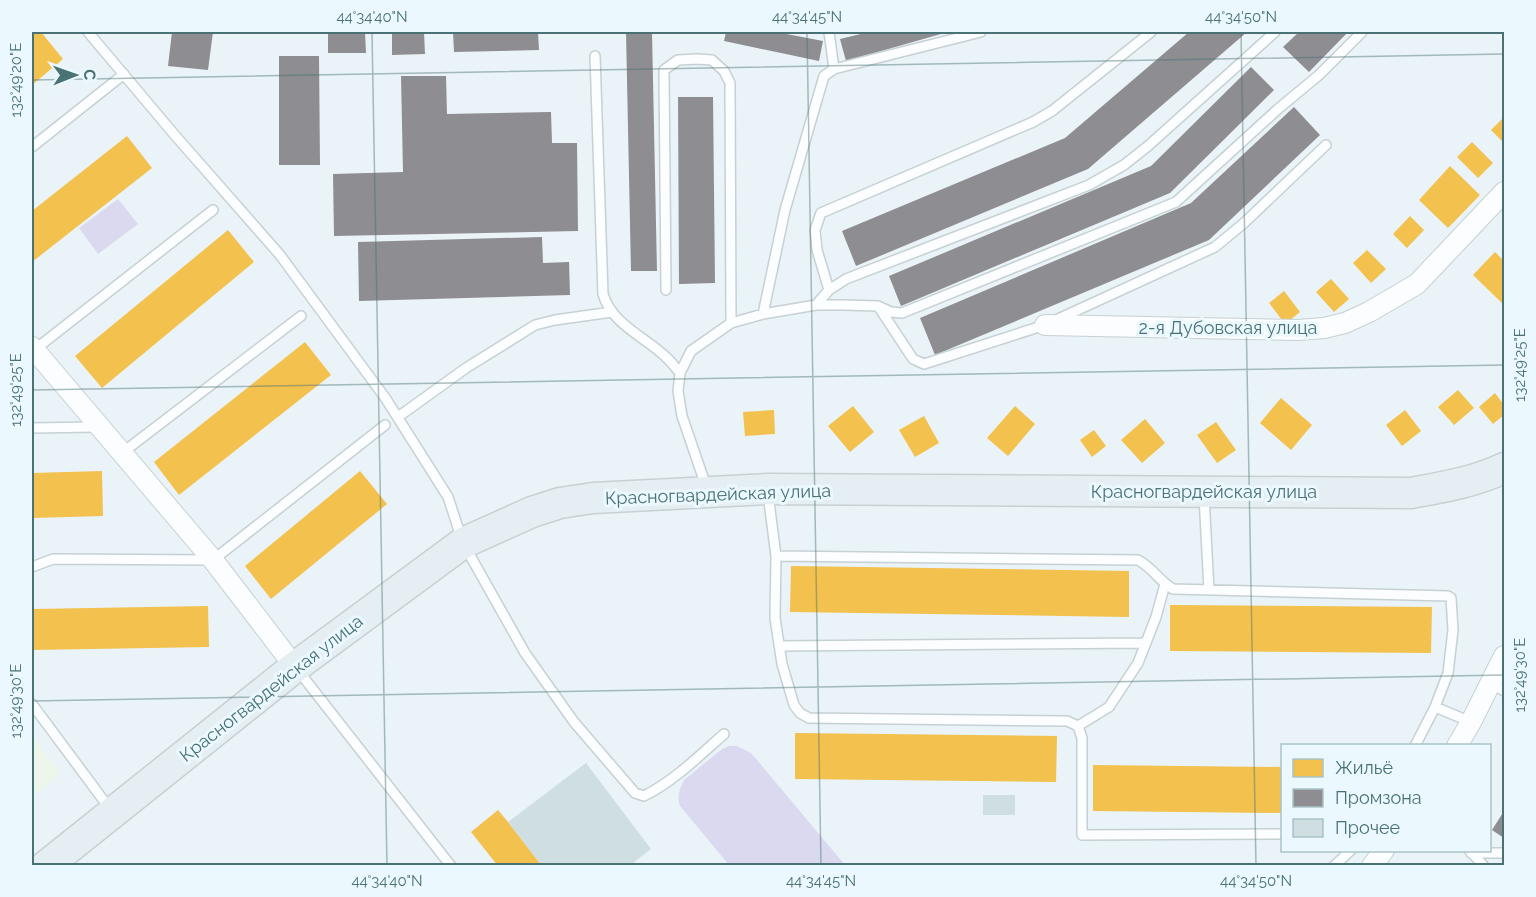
<svg xmlns="http://www.w3.org/2000/svg" width="1536" height="897" viewBox="0 0 1536 897" font-family="Raleway,sans-serif">
<style>
.education{fill:#edf6eb}
.green{fill:#dbd9ef}
.homes{fill:#f2c14e}
.industry{fill:#8d8d92}
.building{fill:#cfdee1}
.lines{fill:none;stroke-linecap:round;stroke-linejoin:round}
.service-casing{stroke:#c6d1d4;stroke-width:12}
.minor-casing{stroke:#c6d1d4;stroke-width:22}
.primary-casing{stroke:#c8d0d3;stroke-width:33}
.service{stroke:#fcfdfe;stroke-width:9}
.minor{stroke:#fcfdfe;stroke-width:20}
.primary{stroke:#e5eef2;stroke-width:30}
.ticks{fill:none;stroke:#4a7274;stroke-width:1.5;stroke-opacity:0.45}
.labels{text-anchor:middle;dominant-baseline:central;stroke-width:6;stroke-linejoin:round;paint-order:stroke}
.street-label{font-size:18px;fill:#4a7274;stroke:#ebf9ff}
.neatline{fill:none;stroke:#4a7274;stroke-width:2}
.ticks-label{font-size:15px;text-anchor:middle;fill:#4a7274}
</style>
<rect width="100%" height="100%" fill="#eaf3f7"/>
<path class="education" d="M 32,734 L 60,774 L 32,797 Z"/>
<path class="green" d="M 118,199 L 138,224 L 98,254 L 79,228 Z
M 729,746 L 737,746 L 751,753 L 845,865 L 729,865 L 680,806 C 677,797 679,789 684,780 L 722,749 Z"/>
<path class="homes" d="M 32,32 L 41,32 L 63,59 L 32,85 Z
M 1504,117 L 1504,143 L 1491,130 Z
M 127,136 L 152,168 L 32,262 L 32,211 Z
M 1472,142 L 1493,163 L 1478,178 L 1457,157 Z
M 1450,166 L 1480,195 L 1448,228 L 1419,200 Z
M 1410,216 L 1424,230 L 1407,248 L 1393,234 Z
M 228,230 L 254,262 L 102,388 L 75,356 Z
M 1367,250 L 1386,269 L 1371,283 L 1353,263 Z
M 1495,252 L 1504,261 L 1504,302 L 1503,304 L 1473,275 Z
M 1331,279 L 1349,299 L 1334,312 L 1316,292 Z
M 1284,291 L 1300,312 L 1285,324 L 1269,303 Z
M 305,342 L 331,375 L 179,495 L 154,462 Z
M 1458,390 L 1474,408 L 1454,425 L 1438,407 Z
M 1495,393 L 1504,405 L 1504,415 L 1493,424 L 1479,407 Z
M 1281,398 L 1312,425 L 1291,450 L 1260,423 Z
M 853,406 L 874,432 L 850,452 L 828,426 Z
M 1015,406 L 1035,424 L 1008,456 L 987,438 Z
M 774,410 L 775,434 L 745,436 L 743,412 Z
M 1405,410 L 1421,431 L 1402,446 L 1386,425 Z
M 924,416 L 939,443 L 915,457 L 899,430 Z
M 1145,419 L 1165,443 L 1142,463 L 1121,440 Z
M 1216,422 L 1236,450 L 1217,463 L 1197,435 Z
M 1094,430 L 1106,446 L 1092,457 L 1080,440 Z
M 102,471 L 103,516 L 32,518 L 32,473 Z
M 360,471 L 387,504 L 271,599 L 245,566 Z
M 791,566 L 1129,571 L 1129,617 L 790,612 Z
M 1170,605 L 1432,607 L 1431,653 L 1170,651 Z
M 208,606 L 209,647 L 32,650 L 32,609 Z
M 795,733 L 1057,736 L 1056,782 L 795,779 Z
M 1093,765 L 1282,767 L 1282,813 L 1093,811 Z
M 498,810 L 508,822 L 542,866 L 498,866 L 471,832 Z"/>
<path class="industry" d="M 172,32 L 213,32 L 208,70 L 168,66 Z
M 328,32 L 365,32 L 366,53 L 328,53 Z
M 392,32 L 424,32 L 425,54 L 392,55 Z
M 453,32 L 538,32 L 539,50 L 454,52 Z
M 626,32 L 652,32 L 657,271 L 631,271 Z
M 726,32 L 776,32 L 823,41 L 819,61 L 724,41 Z
M 869,32 L 948,32 L 846,61 L 840,39 Z
M 1189,32 L 1247,32 L 1088,169 L 856,266 L 842,231 L 1065,138 Z
M 1299,32 L 1348,32 L 1309,72 L 1283,47 Z
M 279,56 L 319,56 L 320,165 L 279,165 Z
M 1251,67 L 1274,90 L 1170,193 L 901,306 L 889,276 L 1151,166 Z
M 401,76 L 446,76 L 447,114 L 551,112 L 552,143 L 577,143 L 578,231 L 334,236 L 333,174 L 403,172 Z
M 678,97 L 713,97 L 715,283 L 679,284 Z
M 1294,107 L 1320,135 L 1209,240 L 935,355 L 920,318 L 1191,203 Z
M 542,237 L 543,263 L 569,262 L 570,295 L 359,301 L 358,242 Z
M 1504,811 L 1504,838 L 1492,830 Z"/>
<path class="building" d="M 586,763 L 651,849 L 629,866 L 542,866 L 508,822 Z
M 983,795 L 1015,795 L 1015,815 L 983,815 Z"/>
<g class="lines">
<defs>
<path id="service" d="M 88,32 L 173,133 L 280,255 L 386,399 L 448,497 L 463,543 L 525,653 L 574,722 L 635,793 L 644,796 C 674,781 699,756 724,734
M 829,32 L 834,69
M 595,56 L 603,294 C 612,325 646,337 668,359 C 672,363 676,368 680,373
M 32,147 L 124,74
M 666,290 L 664,70 L 678,60 L 697,59 L 712,60 L 724,71 L 730,83 L 731,323
M 829,290 L 817,250 L 815,230 L 821,213 L 1033,122 L 1052,111 L 1151,32
M 816,305 L 829,290 L 846,279 L 1089,185 L 1124,165 L 1148,146 L 1275,32
M 878,306 L 913,359 L 924,364 L 1045,325 L 1215,247 L 1244,223 L 1326,145
M 763,314 L 785,210 L 824,76 L 834,69 L 981,32
M 33,351 L 213,210
M 398,417 L 466,368 L 535,325 L 555,320 L 612,312
M 32,428 L 97,427
M 122,453 L 301,316
M 707,489 L 682,416 L 678,391 L 680,373 L 691,351 L 731,323 L 763,314 L 816,305 L 843,305 L 878,306 L 891,312 L 902,313 L 1176,202 L 1278,109 L 1319,75 L 1362,32
M 768,494 L 776,556 L 775,618 L 782,664 L 794,705 L 800,713 L 809,718 L 1067,721 L 1078,726 L 1082,738 L 1082,835 L 1282,834
M 1204,496 L 1209,590
M 776,556 L 1138,560 C 1152,567 1159,581 1173,589 L 1448,596 L 1451,598 L 1453,630 L 1448,673 L 1435,707 L 1415,746
M 32,567 L 53,559 L 213,560 L 385,425
M 779,646 L 1146,643
M 297,669 L 451,866
M 1491,683 L 1504,691
M 32,704 L 110,809
M 1435,707 L 1471,722
M 1078,726 L 1109,707 L 1138,663 L 1156,617 L 1165,584
M 1469,850 L 1484,866
M 1471,853 L 1504,853
M 1334,866 L 1351,850"/>
<path id="minor" d="M 1045,325 L 1298,330 L 1324,328 L 1345,323 L 1369,312 L 1417,284 L 1504,192
M 32,347 L 213,560 L 295,667
M 1457,746 L 1471,722 L 1504,656
M 1372,866 L 1384,850"/>
<path id="primary" d="M 46,866 L 295,667 L 463,543 L 532,512 L 560,503 L 593,498 L 768,489 L 1411,493 C 1443,487 1475,482 1504,468"/>
</defs>
<use href="#service" class="service-casing"/>
<use href="#minor" class="minor-casing"/>
<use href="#primary" class="primary-casing"/>
<use href="#service" class="service"/>
<use href="#minor" class="minor"/>
<use href="#primary" class="primary"/>
</g>
<path class="ticks" d="M 372,32 L 387,866M 807,32 L 821,866M 1241,32 L 1256,866M 32,80 L 1504,54M 32,390 L 1504,365M 32,701 L 1504,675"/>
<g class="labels">
<g class="street-label">
<text x="1228" y="327">2-я Дубовская улица</text>
<text x="1204" y="491">Красногвардейская улица</text>
<text transform="translate(718 494) rotate(-2)">Красногвардейская улица</text>
<text transform="translate(271 688) rotate(-38)">Красногвардейская улица</text>
</g>
</g>
<rect width="1536" height="897" fill="none" stroke="#ebf9ff" stroke-width="66"/>
<rect x="1281" y="744" width="210" height="108" fill="#ebf9ff" stroke="#abc3c7" stroke-width="1.5"/>
<rect x="1293" y="759" width="30" height="18" fill="#f2c14e" stroke="#abc3c7" stroke-width="1.5"/>
<text x="1335" y="774" font-size="18" fill="#4a7274">Жильё</text>
<rect x="1293" y="789" width="30" height="18" fill="#8d8d92" stroke="#abc3c7" stroke-width="1.5"/>
<text x="1335" y="804" font-size="18" fill="#4a7274">Промзона</text>
<rect x="1293" y="819" width="30" height="18" fill="#cfdee1" stroke="#abc3c7" stroke-width="1.5"/>
<text x="1335" y="834" font-size="18" fill="#4a7274">Прочее</text>
<g transform="translate(75 75) rotate(89)" stroke="#ebf9ff" stroke-width="4.5" paint-order="stroke">
<path d="M0-4.5L10 22L0 15L-10 22Z" fill="#4a7274"/>
<text y="-9" font-size="16" font-weight="bold" text-anchor="middle" fill="#4a7274">С</text>
</g>
<rect x="33" y="33" width="1470" height="831" class="neatline"/>
<g class="ticks-label">
<text x="372" y="22">44°34'40"N</text>
<text x="807" y="22">44°34'45"N</text>
<text x="1241" y="22">44°34'50"N</text>
<text transform="translate(16 80) rotate(-90)" y="5">132°49'20"E</text>
<text transform="translate(1520 365) rotate(-90)" y="5">132°49'25"E</text>
<text transform="translate(16 390) rotate(-90)" y="5">132°49'25"E</text>
<text transform="translate(1520 675) rotate(-90)" y="5">132°49'30"E</text>
<text transform="translate(16 701) rotate(-90)" y="5">132°49'30"E</text>
<text x="387" y="886">44°34'40"N</text>
<text x="821" y="886">44°34'45"N</text>
<text x="1256" y="886">44°34'50"N</text>
</g>
</svg>
